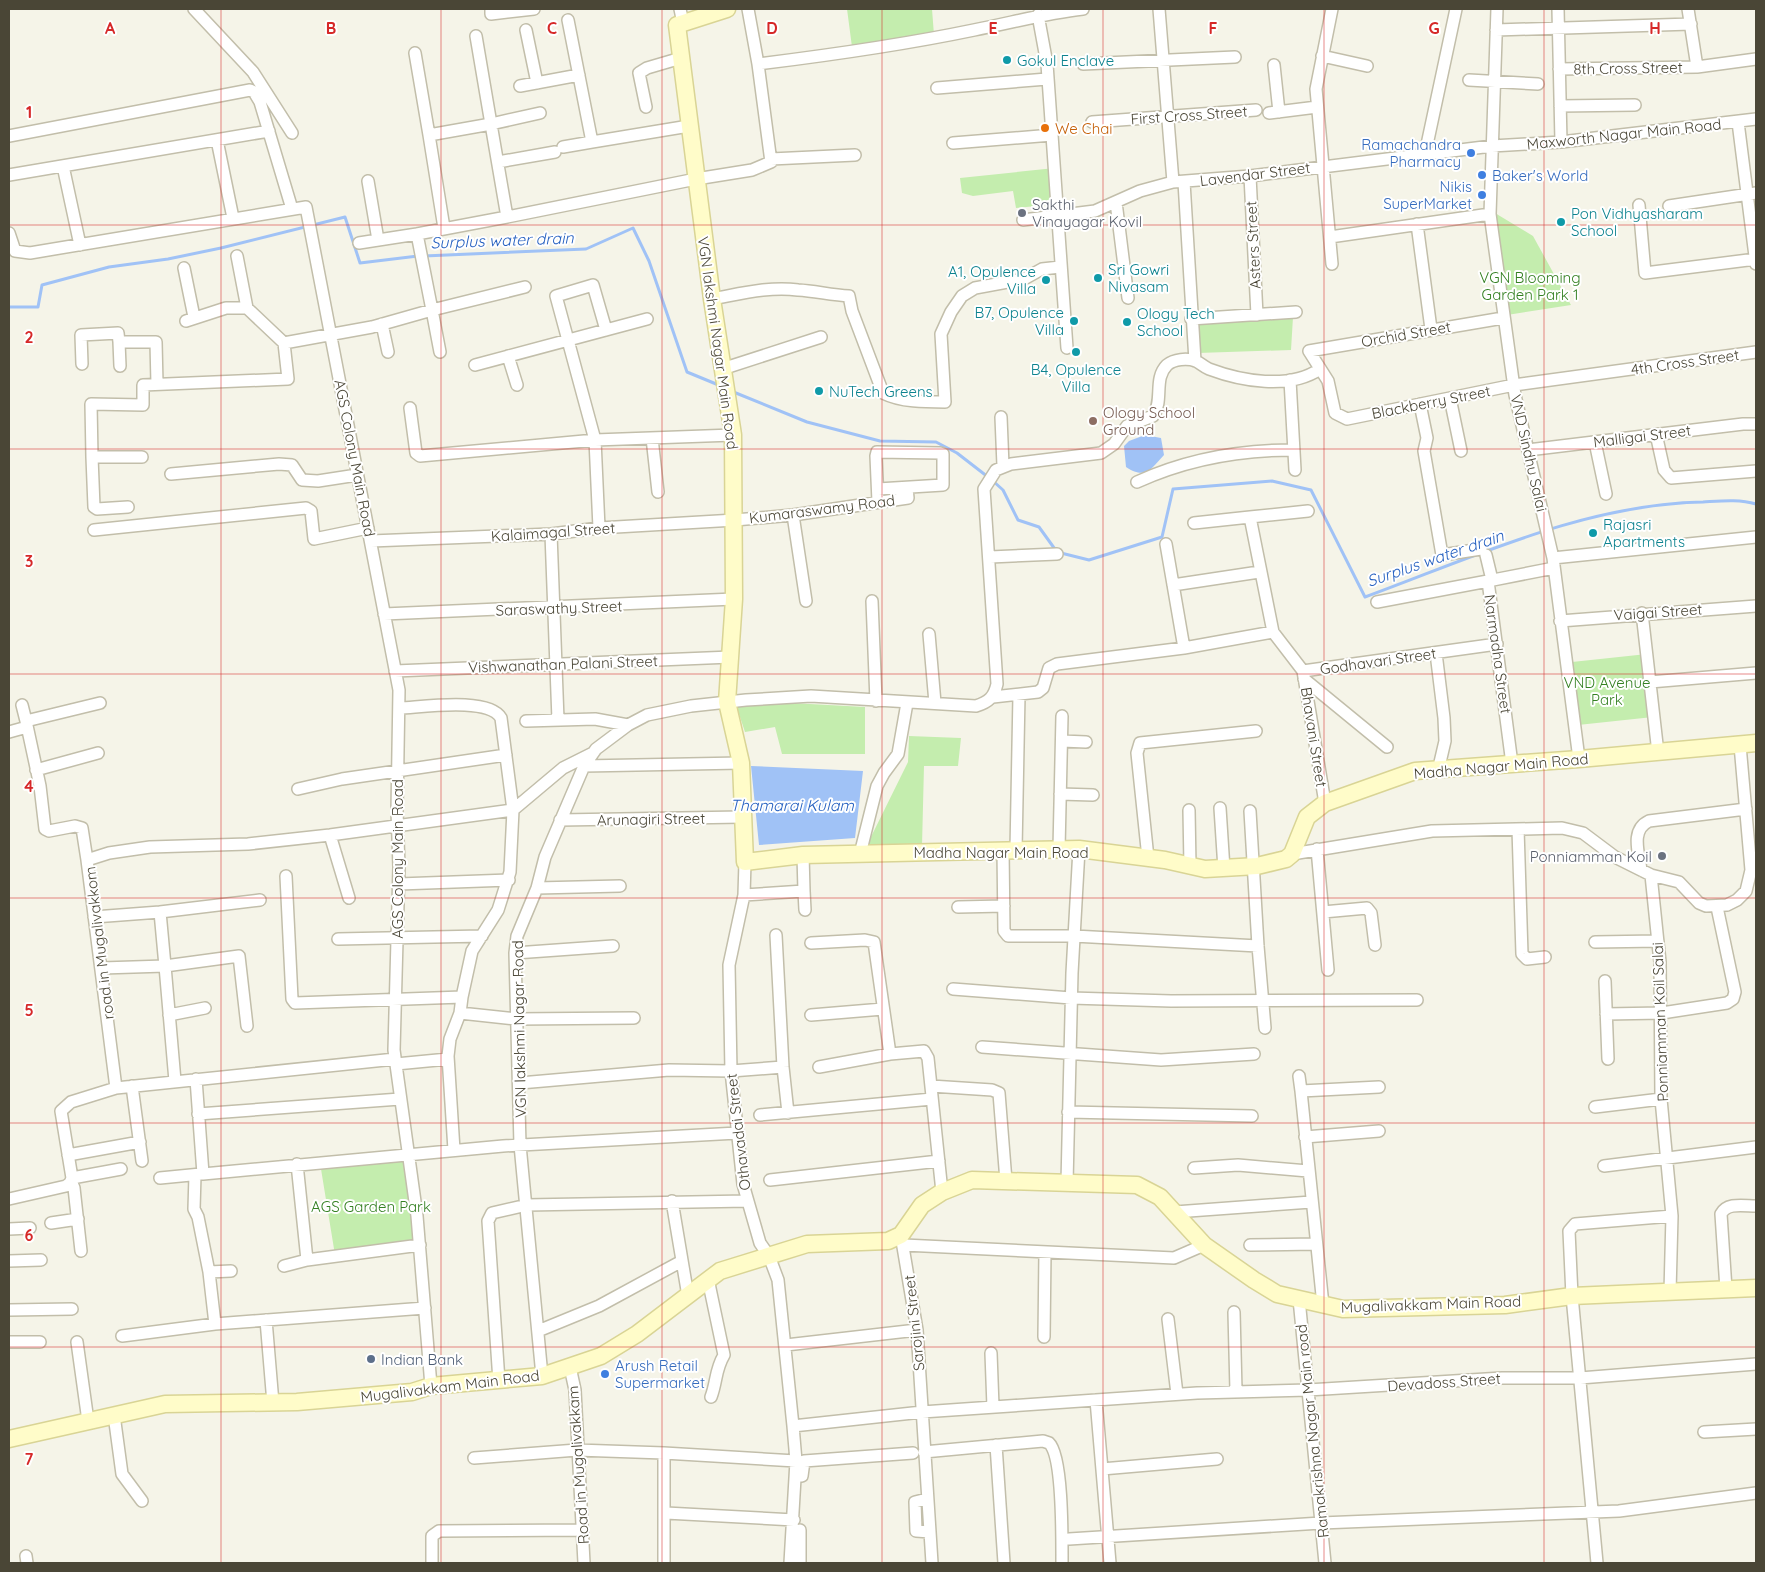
<svg xmlns="http://www.w3.org/2000/svg" width="1765" height="1572" viewBox="0 0 1765 1572" font-family="Quicksand,sans-serif">
<style>
.green{fill:#c4edae}
.water{fill:#a0c2f6}
.lines{fill:none;stroke-linecap:round;stroke-linejoin:round}
.stream{stroke:#a0c2f6;stroke-width:3}
.street-casing{stroke:#c2beaa;stroke-width:14}
.secondary-casing{stroke:#d9d495;stroke-width:19}
.street{stroke:#fff;stroke-width:11}
.secondary{stroke:#fffcc9;stroke-width:16}
.grid{fill:none;stroke:#d62828;stroke-width:1;stroke-opacity:0.55}
.culture-dot{fill:#0f9aa8;stroke:#fff;stroke-width:2}
.food-dot{fill:#e8710a;stroke:#fff;stroke-width:2}
.shop-dot{fill:#3f7fe0;stroke:#fff;stroke-width:2}
.worship-dot{fill:#6b7280;stroke:#fff;stroke-width:2}
.education-dot{fill:#8d6e63;stroke:#fff;stroke-width:2}
.service-dot{fill:#5c6f8a;stroke:#fff;stroke-width:2}
.labels{text-anchor:middle;dominant-baseline:central;stroke-width:4;stroke-linejoin:round;paint-order:stroke}
.culture-label{font-size:15px;fill:#0d838f;stroke:#fff;text-anchor:start}
.street-label{font-size:15px;fill:#4a4636;stroke:#fff}
.food-label{font-size:15px;fill:#c56008;stroke:#fff;text-anchor:start}
.shop-label{font-size:15px;fill:#366cbe;stroke:#fff;text-anchor:end}
.worship-label{font-size:15px;fill:#5b616d;stroke:#fff;text-anchor:start}
.park-label{font-size:15px;fill:#358123;stroke:#fff}
.education-label{font-size:15px;fill:#785e54;stroke:#fff;text-anchor:start}
.service-label{font-size:15px;fill:#4e5e75;stroke:#fff;text-anchor:start}
.water-label{font-size:16px;font-style:italic;fill:#2560c0;stroke:#fff}
.grid-label{font-size:16px;text-anchor:middle;font-weight:bold;fill:#d62828;stroke:#fff;stroke-width:4;stroke-linejoin:round;paint-order:stroke}
</style>
<rect width="100%" height="100%" fill="#f5f4e8"/>
<path class="green" d="M 847,9 L 932,9 L 934,35 L 852,47 Z
M 1055,168 L 1057,204 L 1016,208 L 1013,191 L 973,196 L 962,193 L 960,178 Z
M 1495,213 L 1533,236 L 1571,305 L 1507,315 Z
M 1293,317 L 1291,350 L 1198,353 L 1197,323 Z
M 1647,654 L 1653,717 L 1578,725 L 1572,662 Z
M 773,702 L 865,707 L 865,754 L 782,754 L 775,727 L 745,732 L 736,705 Z
M 909,736 L 961,738 L 958,766 L 924,766 L 922,846 L 867,845 L 908,762 Z
M 408,1155 L 419,1244 L 335,1255 L 321,1169 Z"/>
<path class="water" d="M 1145,435 L 1161,438 L 1164,455 C 1151,469 1146,480 1126,467 L 1124,446 L 1129,441 Z
M 751,766 L 863,771 L 855,838 L 759,845 Z"/>
<g class="lines">
<path class="stream" d="M 424,256 L 586,249 L 633,228 L 649,261 L 687,372 L 721,386
M 9,307 L 38,307 L 42,285 L 109,267 L 168,259 L 221,248 L 345,217 L 360,263 L 418,256
M 731,391 L 807,422 L 880,441 L 936,442 L 957,453 L 988,477
M 993,481 L 1003,490 L 1018,520 L 1039,527 L 1057,552 L 1089,560 L 1162,537 L 1173,489 L 1272,481 L 1311,490 L 1365,597 C 1474,557 1586,504 1703,502 C 1721,501 1739,499 1756,504"/>
<defs>
<path id="street" d="M 194,9 L 253,72 L 292,133
M 491,9 L 491,14 L 534,9
M 680,9 L 683,23
M 748,9 L 758,64 C 831,55 902,45 974,30 C 1011,23 1046,13 1083,9
M 1159,9 L 1173,182
M 1332,9 L 1316,89 L 1332,264
M 1497,9 L 1490,214 L 1515,395 L 1553,558 L 1579,759
M 1558,9 L 1561,142
M 1688,9 L 1697,67 L 1756,59
M 1038,15 L 1047,64 L 1067,348
M 526,30 L 537,83
M 1496,30 L 1691,24
M 476,36 L 491,124 L 540,113
M 415,53 L 429,135
M 1322,56 L 1367,66
M 1083,64 L 1235,57
M 1274,65 L 1279,112
M 1559,69 L 1697,67
M 1469,80 L 1538,84
M 520,86 L 579,75
M 937,88 L 1047,79
M 1560,106 L 1635,105
M 646,107 L 639,73 L 647,68 L 681,58
M 1269,113 L 1317,107
M 1092,122 L 1256,110
M 1738,122 L 1756,264
M 9,136 L 250,90 L 254,92 L 260,102 L 292,209
M 217,140 L 233,218
M 592,142 L 689,126
M 953,143 L 1052,135
M 563,147 L 592,142 L 568,20
M 1425,154 L 1456,9
M 771,159 L 855,155
M 498,162 L 555,152
M 63,166 L 80,245
M 9,175 L 269,131
M 1250,176 L 1257,315
M 368,181 L 378,240
M 1184,182 L 1195,361
M 1116,202 L 1128,298
M 1639,205 L 1645,273 L 1756,259
M 1669,206 L 1756,193
M 507,217 L 696,179 L 752,170 L 771,162 L 758,64
M 1023,220 L 1095,211 L 1140,191 L 1173,182 L 1250,176 L 1492,146 L 1561,142 L 1756,119
M 1417,224 L 1431,329
M 9,233 L 15,251 L 30,253 L 306,207 L 399,690 L 397,811 L 399,867 L 394,1050 L 417,1216 L 431,1386
M 1330,237 L 1490,214
M 359,243 L 417,234
M 237,256 L 247,308
M 184,268 L 194,317
M 712,299 C 740,294 769,286 798,290 C 815,291 831,295 849,296 L 852,311 L 883,393 C 901,402 925,402 945,402 L 941,334 L 951,312 L 962,296 L 975,288 L 1024,279 L 1042,269 L 1060,267
M 1503,318 L 1309,351 L 1328,381 L 1335,413 L 1347,419 L 1514,385 L 1756,352
M 1191,319 L 1296,312
M 382,324 L 388,352
M 284,343 L 372,327 L 432,310 L 417,234 L 507,217 L 491,124 L 429,135 L 444,228
M 440,352 L 432,310 L 525,287
M 508,356 L 517,385
M 82,364 L 81,335 L 118,333 L 119,342
M 475,365 L 647,319
M 120,366 L 119,342 L 156,342 L 157,384
M 722,369 L 821,337
M 1290,380 L 1295,470
M 1450,398 L 1461,451
M 1420,404 L 1427,438 L 1424,451 L 1442,555 L 1481,549
M 410,408 L 416,453 L 420,456 L 595,440 L 733,435
M 1001,417 L 1003,466
M 1656,434 L 1664,470 L 1671,478 L 1756,471
M 652,438 L 658,492
M 1595,442 L 1606,494
M 1528,450 L 1743,424 L 1756,424
M 92,457 L 94,507 L 97,509 L 128,507
M 142,457 L 92,457 L 91,404 L 143,405 L 143,385 L 288,379 L 284,343 L 247,308 L 226,308 L 186,321
M 171,474 L 279,464 L 292,465 L 302,480 L 318,481 L 357,475
M 1137,482 C 1185,460 1240,450 1293,450
M 878,489 L 943,485 L 943,454 L 940,453 L 877,452 L 876,456 L 878,502
M 793,515 L 806,601
M 1250,517 L 1308,511
M 1194,523 L 1250,517 L 1273,632 L 1303,671 L 1325,803
M 599,528 L 595,440 L 556,296 L 593,285 L 606,330
M 94,530 L 306,508 L 311,511 L 314,539 L 368,528
M 551,534 L 558,720
M 371,541 L 551,534 L 599,528 L 735,520 L 793,515 L 908,498 L 907,488
M 1166,544 L 1184,648
M 1486,555 L 1492,580
M 990,557 L 1057,554
M 1553,558 L 1756,537
M 1173,585 L 1259,572
M 872,601 L 876,701
M 1377,602 L 1488,581
M 1642,613 L 1658,753
M 384,614 L 734,599
M 1560,621 L 1756,606
M 929,634 L 935,703
M 1436,653 L 1444,718 L 1445,741 L 1438,771
M 395,671 L 731,657
M 1303,671 L 1497,644
M 1304,679 L 1387,747
M 1650,682 L 1756,673
M 993,697 L 1038,692 L 1043,688 L 1049,668 L 1057,664 L 1184,648 L 1273,632
M 22,705 L 26,721
M 400,708 C 423,707 489,697 501,718 L 513,810 L 510,872 L 498,910 L 472,951 L 462,997
M 526,721 L 595,719 L 628,725
M 9,732 L 27,727
M 1062,741 L 1086,742
M 1512,764 L 1488,581 L 1554,568
M 584,766 L 741,763
M 36,770 L 98,753
M 298,789 L 342,779 L 506,755
M 1060,794 L 1093,795
M 1220,808 L 1224,869
M 1189,810 L 1190,866
M 1250,811 L 1258,946 L 1265,1028
M 560,820 L 742,817
M 1518,829 L 1522,954 L 1527,959 L 1545,957
M 330,835 L 349,898
M 1059,849 L 1062,716
M 1317,849 L 1328,970
M 1003,850 L 1004,931 L 1008,936 L 1074,936 L 1258,946
M 1016,850 L 1019,695
M 860,854 L 877,786 L 884,773 L 898,754 L 907,703
M 1292,854 L 1432,831 L 1562,828 L 1583,833 L 1615,857 L 1651,875
M 1148,858 L 1137,753 L 1140,743 L 1256,731
M 87,860 L 82,828 L 75,826 L 49,831 L 45,829 L 40,786 L 26,721 L 100,703
M 745,862 L 744,895 L 729,965 L 731,1071 L 743,1184 L 760,1243 L 769,1256 L 778,1280 L 793,1426
M 1641,870 C 1639,853 1630,830 1649,821 L 1746,809
M 286,876 L 292,999 L 295,1003 L 462,997 L 460,1013 L 516,1019 L 634,1018
M 399,884 L 509,880
M 537,888 L 620,886
M 804,891 L 805,910
M 744,895 L 804,891 L 803,855
M 958,907 L 1004,906
M 160,912 L 260,900
M 1323,912 L 1367,908 L 1371,913 L 1375,945
M 94,917 L 160,912 L 165,966 L 239,956 L 247,1026
M 776,935 L 783,1067 L 788,1113
M 338,939 L 482,936
M 1595,942 L 1658,941
M 811,943 L 865,940 L 874,942 L 890,1054
M 515,953 L 613,946
M 102,968 L 165,966 L 175,1081
M 1605,981 L 1608,1059
M 953,989 L 1071,998 L 1171,1001 L 1417,1000
M 1606,1014 L 1662,1013 L 1727,1003 L 1733,999 L 1735,992 L 1717,907
M 169,1015 L 205,1008
M 811,1015 L 883,1009
M 982,1047 L 1161,1060 L 1254,1054
M 396,1064 L 448,1059
M 819,1067 L 890,1054 L 924,1051 L 928,1058 L 942,1192
M 1299,1076 L 1301,1091 L 1379,1087
M 196,1079 L 203,1174 L 503,1146 L 737,1133
M 520,1083 L 669,1070 L 731,1071 L 783,1067
M 132,1086 L 142,1161
M 931,1086 L 992,1090 L 999,1093 L 1006,1181
M 116,1088 L 395,1059
M 1301,1091 L 1323,1305
M 1595,1107 L 1661,1099
M 1068,1112 L 1252,1116
M 198,1114 L 400,1099
M 760,1115 L 932,1099
M 1305,1137 L 1379,1131
M 454,1150 L 448,1056 L 450,1039 L 460,1013
M 68,1155 L 140,1142
M 297,1164 L 307,1260 L 420,1245
M 1604,1166 L 1756,1147
M 1194,1168 L 1238,1165 L 1308,1171
M 195,1175 L 194,1209 L 198,1217 L 209,1272 L 231,1271
M 72,1178 L 61,1111 L 71,1102 L 116,1088 L 87,860 L 109,853 L 150,847 L 248,844 L 330,835 L 513,810 L 563,768 L 593,753
M 72,1178 L 121,1169
M 160,1178 L 201,1174
M 770,1180 L 939,1161
M 71,1181 L 74,1188 L 81,1251
M 1067,1183 L 1072,973 L 1079,849
M 9,1199 L 66,1186 L 70,1183 L 72,1178
M 672,1201 L 688,1296
M 1175,1212 L 1311,1202
M 51,1223 L 78,1219
M 9,1229 L 30,1228
M 901,1235 L 917,1330 L 932,1563
M 904,1245 L 1174,1258 L 1204,1245
M 1250,1245 L 1316,1244
M 9,1261 L 41,1260
M 284,1266 L 307,1260
M 209,1272 L 215,1324
M 708,1279 L 724,1355 C 715,1370 717,1381 711,1397
M 1726,1289 L 1721,1214 C 1727,1202 1744,1206 1756,1206
M 1670,1292 L 1672,1216 L 1661,1099 L 1660,962 L 1651,875 L 1679,882 L 1699,903 L 1706,906 L 1727,905 L 1737,900 L 1746,891 L 1751,870 L 1740,745
M 1299,1299 L 1325,1563
M 9,1310 L 72,1309
M 1234,1312 L 1236,1391
M 1168,1319 L 1177,1394
M 266,1320 L 273,1403
M 538,1331 L 599,1306 L 682,1261
M 122,1336 L 215,1324 L 425,1308
M 1044,1337 L 1045,1252
M 9,1342 L 40,1342
M 77,1342 L 88,1421
M 786,1345 L 917,1330
M 991,1353 L 993,1407
M 570,1367 L 575,1390 L 584,1563
M 542,1376 L 520,1145 L 515,953 L 517,936 L 537,888 L 545,857 L 584,766 L 596,749 L 628,725 L 647,715 L 691,706 L 746,700 L 811,696 L 976,706 C 989,702 994,697 997,684 L 984,489 L 996,470 L 1011,464 L 1101,453 L 1114,444 L 1127,426 L 1153,416 C 1164,400 1153,379 1167,365 C 1174,359 1187,358 1196,361 C 1200,363 1204,367 1209,369 C 1241,381 1289,390 1320,369
M 499,1381 L 488,1221 L 492,1213 L 527,1205 L 747,1201
M 1096,1400 L 1110,1563
M 114,1415 L 122,1474 L 142,1501
M 1704,1432 L 1756,1429
M 996,1445 L 1004,1563
M 924,1452 L 1043,1441 L 1049,1443 C 1063,1456 1062,1540 1062,1563
M 664,1453 L 796,1461
M 474,1458 L 577,1450 L 664,1453 L 664,1563
M 1102,1469 L 1217,1459
M 802,1476 L 804,1461 L 913,1453
M 927,1499 L 915,1502 L 916,1531 L 930,1532
M 666,1513 L 794,1520
M 800,1530 L 800,1563
M 1069,1539 L 1321,1523 L 1619,1511 L 1756,1493
M 26,1556 L 27,1563
M 432,1563 L 432,1536 L 439,1531 L 582,1530
M 790,1563 L 796,1461 L 793,1426 L 922,1412 L 1197,1393 L 1308,1390 L 1502,1378 L 1580,1378 L 1756,1364
M 1597,1563 L 1572,1296 L 1569,1231 L 1575,1224 L 1672,1216"/>
<path id="secondary" d="M 727,9 L 677,25 L 712,299 L 733,435 L 734,599 L 727,702 L 741,763 L 745,862 L 803,855 L 1079,849 L 1165,860 L 1205,869 L 1257,866 L 1286,859 L 1292,854 L 1307,817 L 1325,803 L 1415,771 L 1579,759 L 1756,743
M 9,1439 L 165,1404 L 297,1402 L 412,1392 L 431,1386 L 542,1376 L 601,1356 L 637,1334 L 720,1271 L 807,1244 L 888,1241 L 901,1235 L 922,1205 L 942,1192 L 972,1180 L 1137,1185 L 1160,1197 L 1204,1245 L 1254,1280 L 1277,1294 L 1343,1309 L 1505,1305 L 1572,1296 L 1756,1288"/>
</defs>
<use href="#street" class="street-casing"/>
<use href="#secondary" class="secondary-casing"/>
<use href="#street" class="street"/>
<use href="#secondary" class="secondary"/>
</g>
<path class="grid" d="M 221,9 L 221,1563M 441,9 L 441,1563M 662,9 L 662,1563M 882,9 L 882,1563M 1103,9 L 1103,1563M 1324,9 L 1324,1563M 1544,9 L 1544,1563M 9,225 L 1756,225M 9,449 L 1756,449M 9,674 L 1756,674M 9,898 L 1756,898M 9,1123 L 1756,1123M 9,1347 L 1756,1347"/>
<g class="culture-dot">
<circle cx="1007" cy="60" r="5"/>
<circle cx="1561" cy="222" r="5"/>
<circle cx="1098" cy="278" r="5"/>
<circle cx="1046" cy="280" r="5"/>
<circle cx="1074" cy="321" r="5"/>
<circle cx="1127" cy="322" r="5"/>
<circle cx="1076" cy="352" r="5"/>
<circle cx="819" cy="391" r="5"/>
<circle cx="1593" cy="533" r="5"/>
</g>
<circle class="food-dot" cx="1045" cy="128" r="5"/>
<g class="shop-dot">
<circle cx="1471" cy="153" r="5"/>
<circle cx="1482" cy="175" r="5"/>
<circle cx="1482" cy="195" r="5"/>
<circle cx="605" cy="1374" r="5"/>
</g>
<g class="worship-dot">
<circle cx="1022" cy="213" r="5"/>
<circle cx="1662" cy="856" r="5"/>
</g>
<circle class="education-dot" cx="1093" cy="421" r="5"/>
<circle class="service-dot" cx="371" cy="1359" r="5"/>
<g class="labels">
<g class="culture-label">
<text x="1017" y="60">Gokul Enclave</text>
<text x="1571" y="213">Pon Vidhyasharam<tspan x="1571" dy="17">School</tspan></text>
<text x="1108" y="269">Sri Gowri<tspan x="1108" dy="17">Nivasam</tspan></text>
<text x="1036" y="271" text-anchor="end">A1, Opulence<tspan x="1036" dy="17">Villa</tspan></text>
<text x="1064" y="312" text-anchor="end">B7, Opulence<tspan x="1064" dy="17">Villa</tspan></text>
<text x="1137" y="313">Ology Tech<tspan x="1137" dy="17">School</tspan></text>
<text x="1076" y="369" text-anchor="middle">B4, Opulence<tspan x="1076" dy="17">Villa</tspan></text>
<text x="829" y="391">NuTech Greens</text>
<text x="1603" y="524">Rajasri<tspan x="1603" dy="17">Apartments</tspan></text>
</g>
<g class="street-label">
<text transform="translate(1628 68) rotate(-1)">8th Cross Street</text>
<text transform="translate(1189 115) rotate(-4)">First Cross Street</text>
<text transform="translate(1624 134) rotate(-6)">Maxworth Nagar Main Road</text>
<text transform="translate(1255 174) rotate(-7)">Lavendar Street</text>
<text transform="translate(1253 245) rotate(-93)">Asters Street</text>
<text transform="translate(1406 334) rotate(-10)">Orchid Street</text>
<text transform="translate(718 343) rotate(82)">VGN lakshmi Nagar Main Road</text>
<text transform="translate(1685 362) rotate(-8)">4th Cross Street</text>
<text transform="translate(1431 402) rotate(-11)">Blackberry Street</text>
<text transform="translate(1642 436) rotate(-7)">Malligai Street</text>
<text transform="translate(1529 453) rotate(77)">VND Sindhu Salai</text>
<text transform="translate(355 458) rotate(79)">AGS Colony Main Road</text>
<text transform="translate(822 509) rotate(-7)">Kumaraswamy Road</text>
<text transform="translate(553 532) rotate(-4)">Kalaimagal Street</text>
<text transform="translate(559 608) rotate(-2)">Saraswathy Street</text>
<text transform="translate(1658 612) rotate(-4)">Vaigai Street</text>
<text transform="translate(1498 654) rotate(82)">Narmadha Street</text>
<text transform="translate(1378 661) rotate(-8)">Godhavari Street</text>
<text transform="translate(563 664) rotate(-2)">Vishwanathan Palani Street</text>
<text transform="translate(1314 737) rotate(81)">Bhavani Street</text>
<text transform="translate(1501 766) rotate(-5)">Madha Nagar Main Road</text>
<text transform="translate(651 819) rotate(-1)">Arunagiri Street</text>
<text x="1001" y="852">Madha Nagar Main Road</text>
<text transform="translate(397 859) rotate(-90)">AGS Colony Main Road</text>
<text transform="translate(99 943) rotate(-97)">road in Mugalivakkom</text>
<text transform="translate(1660 1022) rotate(-92)">Ponniamman Koil Salai</text>
<text transform="translate(519 1029) rotate(-91)">VGN lakshmi Nagar Road</text>
<text transform="translate(738 1132) rotate(-97)">Othavadai Street</text>
<text transform="translate(1431 1304) rotate(-2)">Mugalivakkam Main Road</text>
<text transform="translate(914 1323) rotate(-96)">Sarojini Street</text>
<text transform="translate(1444 1382) rotate(-4)">Devadoss Street</text>
<text transform="translate(450 1386) rotate(-7)">Mugalivakkam Main Road</text>
<text transform="translate(1312 1431) rotate(-96)">Ramakrishna Nagar Main road</text>
<text transform="translate(578 1465) rotate(-94)">Road in Mugalivakkam</text>
</g>
<g class="food-label">
<text x="1055" y="128">We Chai</text>
</g>
<g class="shop-label">
<text x="1461" y="144">Ramachandra<tspan x="1461" dy="17">Pharmacy</tspan></text>
<text x="1492" y="175" text-anchor="start">Baker's World</text>
<text x="1472" y="186">Nikis<tspan x="1472" dy="17">SuperMarket</tspan></text>
<text x="615" y="1365" text-anchor="start">Arush Retail<tspan x="615" dy="17">Supermarket</tspan></text>
</g>
<g class="worship-label">
<text x="1032" y="204">Sakthi<tspan x="1032" dy="17">Vinayagar Kovil</tspan></text>
<text x="1652" y="856" text-anchor="end">Ponniamman Koil</text>
</g>
<g class="park-label">
<text x="1530" y="277">VGN Blooming<tspan x="1530" dy="17">Garden Park 1</tspan></text>
<text x="1607" y="682">VND Avenue<tspan x="1607" dy="17">Park</tspan></text>
<text x="371" y="1206">AGS Garden Park</text>
</g>
<g class="education-label">
<text x="1103" y="412">Ology School<tspan x="1103" dy="17">Ground</tspan></text>
</g>
<g class="service-label">
<text x="381" y="1359">Indian Bank</text>
</g>
<g class="water-label">
<text transform="translate(502 240) rotate(-2)">Surplus water drain</text>
<text transform="translate(1435 558) rotate(-19)">Surplus water drain</text>
<text x="792" y="805">Thamarai Kulam</text>
</g>
</g>
<g class="grid-label">
<text x="110" y="34">A</text>
<text x="331" y="34">B</text>
<text x="552" y="34">C</text>
<text x="772" y="34">D</text>
<text x="993" y="34">E</text>
<text x="1213" y="34">F</text>
<text x="1434" y="34">G</text>
<text x="1655" y="34">H</text>
<text x="29" y="118">1</text>
<text x="29" y="343">2</text>
<text x="29" y="567">3</text>
<text x="29" y="792">4</text>
<text x="29" y="1016">5</text>
<text x="29" y="1241">6</text>
<text x="29" y="1465">7</text>
</g>
<rect width="1765" height="1572" fill="none" stroke="#4a4636" stroke-width="20"/>
</svg>
